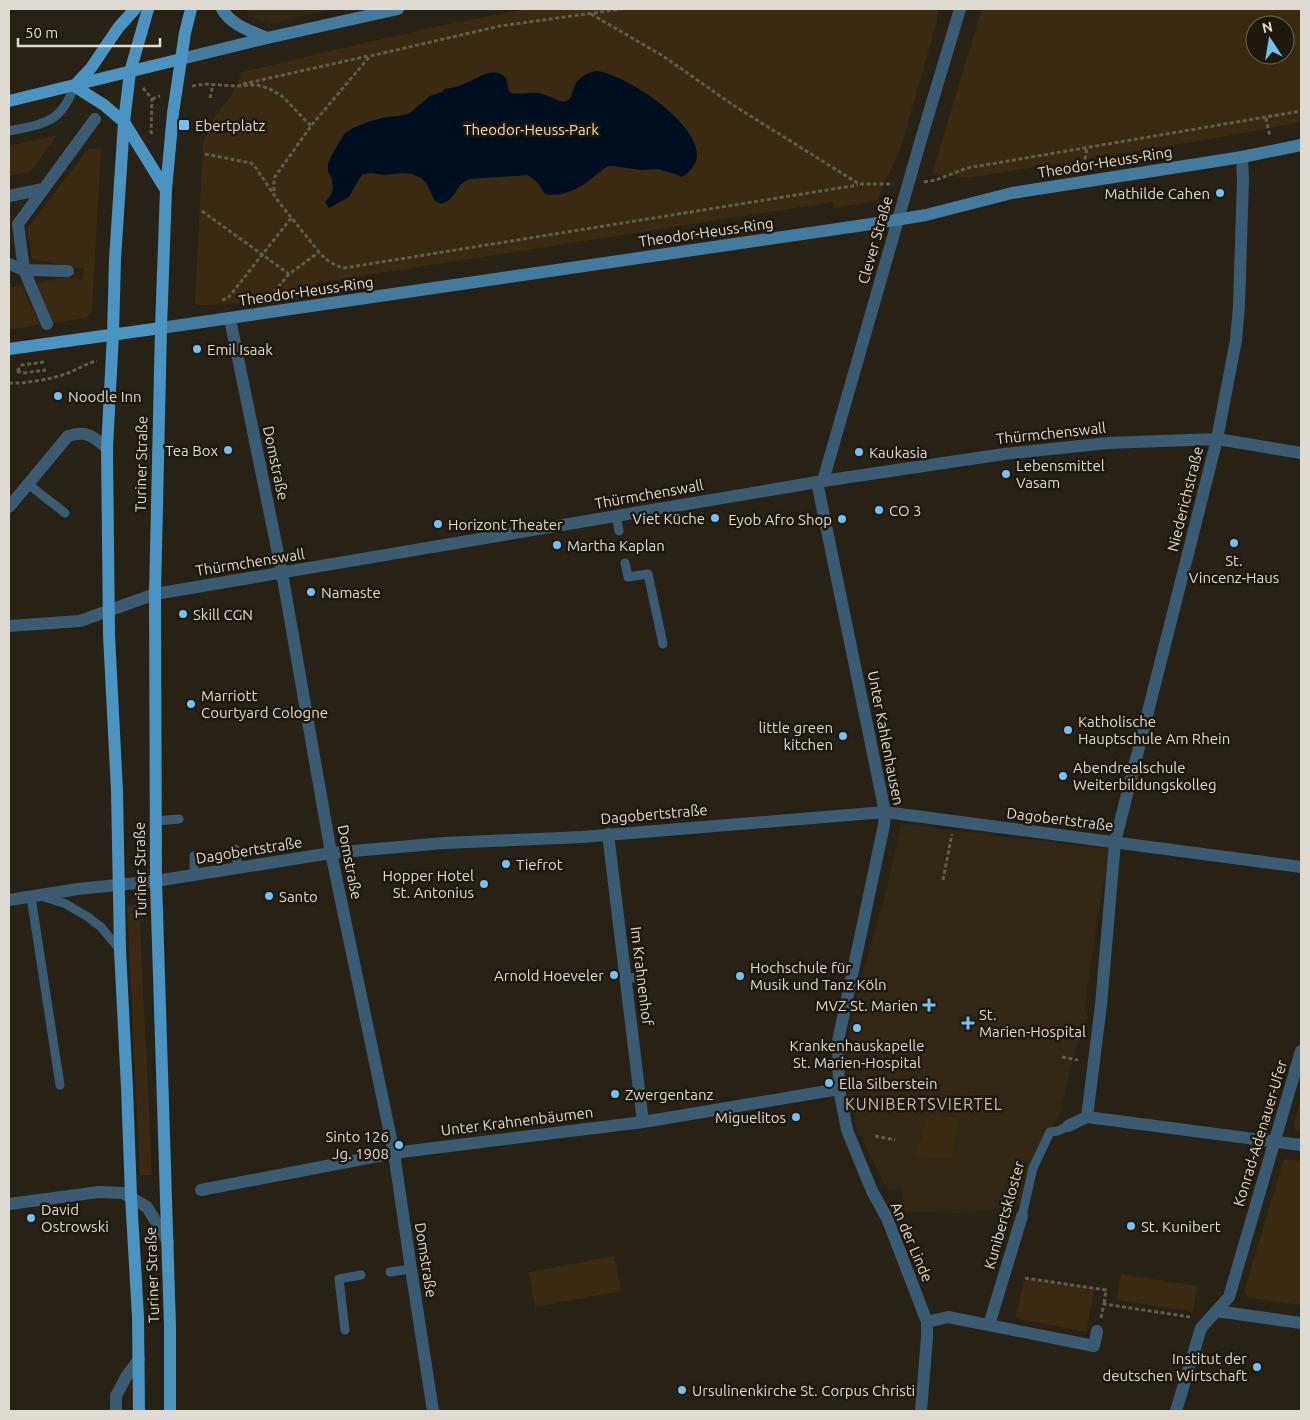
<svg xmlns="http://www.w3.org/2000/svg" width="1310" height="1420" viewBox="0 0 1310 1420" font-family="Ubuntu,sans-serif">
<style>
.built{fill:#322715}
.green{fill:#392a11;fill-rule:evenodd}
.water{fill:#000f1f}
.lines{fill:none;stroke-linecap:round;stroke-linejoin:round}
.path{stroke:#615b50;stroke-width:3;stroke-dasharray:4 2.5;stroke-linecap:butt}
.lane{stroke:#3a5b71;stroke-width:9}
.street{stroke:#3a5b71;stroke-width:12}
.secondary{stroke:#447a9e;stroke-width:12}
.primary{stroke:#4b93c0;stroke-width:12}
.poi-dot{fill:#72c1f5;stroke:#1f180c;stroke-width:2}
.labels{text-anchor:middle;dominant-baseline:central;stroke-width:5;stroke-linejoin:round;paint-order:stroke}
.poi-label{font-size:15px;fill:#dfdbd3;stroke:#1f180c;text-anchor:start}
.park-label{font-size:15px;fill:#f6ddb5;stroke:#1f180c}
.street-label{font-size:15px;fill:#dfdbd3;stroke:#1f180c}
.neighbourhood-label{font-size:16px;letter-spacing:1px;fill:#c7bdae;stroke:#1f180c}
</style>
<rect width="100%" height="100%" fill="#282115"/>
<path class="built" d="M 246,9 L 334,9 L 274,23 L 249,17 Z
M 901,824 L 1110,849 L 1099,909 L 1084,1011 L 1087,1014 L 1087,1017 L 1073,1059 L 1060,1112 L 1036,1170 L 1027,1204 L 962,1213 L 902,1212 L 902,1189 L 888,1190 L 867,1150 L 856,1125 L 847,1091 L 847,1043 L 853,1010 L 888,884 Z"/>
<path class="green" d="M 529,9 L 938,9 L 937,21 L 901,147 L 877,200 L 835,208 L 833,202 L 317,283 L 318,291 C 277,298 236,306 195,305 L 203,143 L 212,121 L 221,108 L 232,95 L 242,72 C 337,50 433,25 529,9 Z
M 982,9 L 1301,9 L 1301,122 L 1217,138 L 968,178 L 932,174 ZM 1255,25 L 1285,25 L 1285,55 L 1255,55 Z
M 57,135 L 30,172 L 9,176 L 9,146 Z
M 101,148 L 92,311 L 86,318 L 53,323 L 36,283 L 67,277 L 82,280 L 84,269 L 32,259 L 27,229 L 88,149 Z
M 9,283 L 12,287 L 22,286 L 40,325 L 9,330 Z
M 139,904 L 152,1175 L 140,1175 L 127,906 Z
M 1301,1100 L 1301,1132 L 1295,1130 L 1294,1124 Z
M 929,1114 L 958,1118 L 952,1158 L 915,1156 Z
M 1284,1159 L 1301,1161 L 1301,1305 L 1249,1298 L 1244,1292 Z
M 614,1256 L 621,1291 L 535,1307 L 529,1272 Z
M 1121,1274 L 1197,1286 L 1193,1312 L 1117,1300 Z
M 1025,1278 L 1095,1288 L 1086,1332 L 1015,1318 Z"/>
<path class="water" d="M 596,71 C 624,73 707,127 696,161 C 693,168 688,174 681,177 L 678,175 L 658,169 L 641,170 L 613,166 L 608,166 C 603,169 600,172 595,176 C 580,188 564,198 545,194 L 537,182 L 528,175 L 470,179 C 454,184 458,199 441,204 L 435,201 L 427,184 L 421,178 L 412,174 L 401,173 L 384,175 L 371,173 L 363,174 L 361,176 L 349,197 L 329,208 L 325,202 L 331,195 L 333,188 L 332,180 L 328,171 L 328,164 L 331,156 L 345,133 L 353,128 L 368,122 L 385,117 L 399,116 L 410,113 L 430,96 L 444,91 L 444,89 C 451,88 457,87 464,84 C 474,80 493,66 504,76 C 510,81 505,88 511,93 C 521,95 532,91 542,94 C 550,95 562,105 568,100 C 572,98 571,94 573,90 C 576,79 585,73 596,71 Z"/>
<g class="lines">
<path class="path" d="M 591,14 L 663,56 L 733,105 L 859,184 L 893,184
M 243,84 L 368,56
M 192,86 L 205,84 L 235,86 L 257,85 L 268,88 L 282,96 L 311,126
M 143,88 L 152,99 L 151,132 L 153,135
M 210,98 L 213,84
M 152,99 L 160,96
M 1266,118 L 1270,137
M 205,154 L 251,163 L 256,168 L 278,201 L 319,252 C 327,261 333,265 344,268 L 858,185
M 1084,166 L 1087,147
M 924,182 L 936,180 L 967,168 L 1301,111
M 274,191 L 274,178 L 311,126 L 370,56 L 500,26 L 622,9
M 202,211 L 289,274
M 270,297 L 289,274 L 319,252
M 222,300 L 228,298 L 292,217
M 17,371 L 22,365 L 44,362
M 17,371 L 23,373 L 46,370
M 9,383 C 24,384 53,379 68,373 C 78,369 87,363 97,361
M 943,880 L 952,834
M 1062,1057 L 1078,1060
M 875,1136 L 895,1140
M 1025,1278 L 1106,1290 L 1104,1304
M 1101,1318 L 1104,1304 L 1190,1317"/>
<path class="lane" d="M 9,131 C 43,124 62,123 74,86
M 28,484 L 65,513
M 616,516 L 619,531
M 625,563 L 628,577 L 648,574 L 663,644
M 156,821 L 179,819
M 235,849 L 238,868
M 194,856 L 194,875
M 41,896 L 66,904 L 88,917 L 101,927 L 120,950
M 31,897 L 60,1085
M 626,979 L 637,977
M 1022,1216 L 1033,1168 L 1050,1132 L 1058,1131 L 1068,1126
M 390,1272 L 411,1269
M 345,1330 L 339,1279 L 361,1275"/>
<path class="street" d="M 9,196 L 43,189
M 9,264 L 24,270 L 68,271
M 230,319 L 282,573 L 331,853 L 394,1153 L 411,1269 L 433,1411
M 47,324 L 24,270 L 18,224 L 95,119
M 823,481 L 922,136 L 960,9
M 817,482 L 885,812 L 884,825 L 838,1041 L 839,1089 L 847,1130 L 872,1191 L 887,1218 L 927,1322 L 927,1337 L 921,1411
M 9,507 L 68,436 C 87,430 93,436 107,448
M 9,626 L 80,621 L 155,594 L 823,481 L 1004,454 L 1108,443 L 1217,439 L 1301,453
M 608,834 L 643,1122
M 9,900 L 78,889 L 156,881 L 331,853 L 444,843 L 582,837 L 885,812 L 1301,867
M 1087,1117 L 1101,1005 L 1115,842 L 1217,439 L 1236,340 L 1239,306 L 1243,179 L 1242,157
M 1087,1117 L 1301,1145
M 1068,1126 L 1087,1117
M 201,1190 L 394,1153 L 643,1122 L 839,1089
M 9,1204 L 99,1192 L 123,1193 L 147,1207 L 168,1242
M 1216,1311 L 1301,1323
M 927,1322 L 948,1317 L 1094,1346 L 1097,1331
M 989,1325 L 1022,1216
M 116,1411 L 116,1396 L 126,1377 L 139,1359
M 1176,1411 L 1201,1328 L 1229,1297 L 1301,1051"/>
<path class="secondary" d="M 222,9 C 231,25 251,31 267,38
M 181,59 L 267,38 L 398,9
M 161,328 L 871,224 L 926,215 L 1012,193 L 1242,157 L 1301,145"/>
<path class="primary" d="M 74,86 L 104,105 L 124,122 L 166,190
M 74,86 L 91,68 L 118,28 L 135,9
M 9,101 L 181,59
M 9,349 L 161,328
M 139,1411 L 138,1317 L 131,1196 L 127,1088 L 120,950 L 117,791 L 109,635 L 107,448 L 113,334 L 115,259 L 124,122 L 130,72 L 148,9
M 170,1411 L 170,1326 L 156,881 L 155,594 L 161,328 L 166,190 L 173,113 L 185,33 L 191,9"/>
</g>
<g class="poi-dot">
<rect x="178" y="119" width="12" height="12" rx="2.5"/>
<circle cx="1220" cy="193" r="5"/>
<circle cx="197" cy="349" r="5"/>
<circle cx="58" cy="396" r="5"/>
<circle cx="228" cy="450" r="5"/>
<circle cx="859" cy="452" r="5"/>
<circle cx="1006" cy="474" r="5"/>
<circle cx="879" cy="510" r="5"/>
<circle cx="715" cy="518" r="5"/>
<circle cx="842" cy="519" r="5"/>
<circle cx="438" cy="524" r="5"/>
<circle cx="1234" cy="543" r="5"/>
<circle cx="557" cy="545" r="5"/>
<circle cx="311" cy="592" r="5"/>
<circle cx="183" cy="614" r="5"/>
<circle cx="191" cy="704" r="5"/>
<circle cx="1068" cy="730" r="5"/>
<circle cx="843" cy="736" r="5"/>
<circle cx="1063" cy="776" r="5"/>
<circle cx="506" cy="864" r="5"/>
<circle cx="484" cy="884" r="5"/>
<circle cx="269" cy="896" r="5"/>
<circle cx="614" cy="975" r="5"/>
<circle cx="740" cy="976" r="5"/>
<path d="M926.5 997.5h5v5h5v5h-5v5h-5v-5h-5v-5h5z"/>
<path d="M965.5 1015.5h5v5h5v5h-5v5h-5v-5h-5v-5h5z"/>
<circle cx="857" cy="1028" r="5"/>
<circle cx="829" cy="1083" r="5"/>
<circle cx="615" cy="1094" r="5"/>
<circle cx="796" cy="1117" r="5"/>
<circle cx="399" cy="1145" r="5"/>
<circle cx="31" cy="1218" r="5"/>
<circle cx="1131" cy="1226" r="5"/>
<circle cx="1257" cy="1367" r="5"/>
<circle cx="682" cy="1390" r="5"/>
</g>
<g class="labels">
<g class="poi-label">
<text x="195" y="125">Ebertplatz</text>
<text x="1210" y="193" text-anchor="end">Mathilde Cahen</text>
<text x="207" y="349">Emil Isaak</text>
<text x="68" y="396">Noodle Inn</text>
<text x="218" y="450" text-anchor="end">Tea Box</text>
<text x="869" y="452">Kaukasia</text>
<text x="1016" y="465">Lebensmittel<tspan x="1016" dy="17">Vasam</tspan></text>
<text x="889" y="510">CO 3</text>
<text x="705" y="518" text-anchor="end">Viet Küche</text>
<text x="832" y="519" text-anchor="end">Eyob Afro Shop</text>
<text x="448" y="524">Horizont Theater</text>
<text x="567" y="545">Martha Kaplan</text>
<text x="1234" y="560" text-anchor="middle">St.<tspan x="1234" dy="17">Vincenz-Haus</tspan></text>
<text x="321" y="592">Namaste</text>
<text x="193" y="614">Skill CGN</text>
<text x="201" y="695">Marriott<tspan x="201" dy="17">Courtyard Cologne</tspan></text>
<text x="1078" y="721">Katholische<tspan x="1078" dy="17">Hauptschule Am Rhein</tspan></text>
<text x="833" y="727" text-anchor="end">little green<tspan x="833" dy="17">kitchen</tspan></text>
<text x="1073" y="767">Abendrealschule<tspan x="1073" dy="17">Weiterbildungskolleg</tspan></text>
<text x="516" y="864">Tiefrot</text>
<text x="474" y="875" text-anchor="end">Hopper Hotel<tspan x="474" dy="17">St. Antonius</tspan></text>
<text x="279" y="896">Santo</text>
<text x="750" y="967">Hochschule für<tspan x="750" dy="17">Musik und Tanz Köln</tspan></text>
<text x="604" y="975" text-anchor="end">Arnold Hoeveler</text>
<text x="918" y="1005" text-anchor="end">MVZ St. Marien</text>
<text x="979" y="1014">St.<tspan x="979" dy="17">Marien-Hospital</tspan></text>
<text x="857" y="1045" text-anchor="middle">Krankenhauskapelle<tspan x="857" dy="17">St. Marien-Hospital</tspan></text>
<text x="839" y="1083">Ella Silberstein</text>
<text x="625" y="1094">Zwergentanz</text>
<text x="786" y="1117" text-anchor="end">Miguelitos</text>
<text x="389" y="1136" text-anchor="end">Sinto 126<tspan x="389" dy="17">Jg. 1908</tspan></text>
<text x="41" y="1209">David<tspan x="41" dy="17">Ostrowski</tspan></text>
<text x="1141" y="1226">St. Kunibert</text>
<text x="1247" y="1358" text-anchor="end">Institut der<tspan x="1247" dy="17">deutschen Wirtschaft</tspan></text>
<text x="692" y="1390">Ursulinenkirche St. Corpus Christi</text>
</g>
<g class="park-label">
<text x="531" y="129">Theodor-Heuss-Park</text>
</g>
<g class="street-label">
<text transform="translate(1105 162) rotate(-9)">Theodor-Heuss-Ring</text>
<text transform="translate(706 232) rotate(-8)">Theodor-Heuss-Ring</text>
<text transform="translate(875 240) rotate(-74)">Clever Straße</text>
<text transform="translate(306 291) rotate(-8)">Theodor-Heuss-Ring</text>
<text transform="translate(1051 433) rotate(-6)">Thürmchenswall</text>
<text transform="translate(276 463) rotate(78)">Domstraße</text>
<text transform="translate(141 464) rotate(-89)">Turiner Straße</text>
<text transform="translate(649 494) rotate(-10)">Thürmchenswall</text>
<text transform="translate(1185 499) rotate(-76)">Niederichstraße</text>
<text transform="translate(250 562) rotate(-9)">Thürmchenswall</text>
<text transform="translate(886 738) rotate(79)">Unter Kahlenhausen</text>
<text transform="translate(654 814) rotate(-5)">Dagobertstraße</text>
<text transform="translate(1060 819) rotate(7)">Dagobertstraße</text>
<text transform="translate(249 850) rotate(-9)">Dagobertstraße</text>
<text transform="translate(350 862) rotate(79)">Domstraße</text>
<text transform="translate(140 870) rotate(-91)">Turiner Straße</text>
<text transform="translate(642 976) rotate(83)">Im Krahnenhof</text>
<text transform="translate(517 1121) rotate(-7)">Unter Krahnenbäumen</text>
<text transform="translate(1260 1133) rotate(-73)">Konrad-Adenauer-Ufer</text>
<text transform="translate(1004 1215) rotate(-74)">Kunibertskloster</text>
<text transform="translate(912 1242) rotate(67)">An der Linde</text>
<text transform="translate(426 1260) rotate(81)">Domstraße</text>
<text transform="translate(152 1275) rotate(-92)">Turiner Straße</text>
</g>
<g class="neighbourhood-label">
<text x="924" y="1104">KUNIBERTSVIERTEL</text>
</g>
</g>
<rect width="1310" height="1420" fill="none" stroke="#dfdbd3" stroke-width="20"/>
<g transform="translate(1270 40) rotate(348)"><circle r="24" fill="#1f180c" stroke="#6c665c"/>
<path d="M0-4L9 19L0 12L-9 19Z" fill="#72c1f5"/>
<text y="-8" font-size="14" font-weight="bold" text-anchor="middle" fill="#dfdbd3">N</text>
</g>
<path d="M18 38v8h142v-8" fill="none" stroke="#dfdbd3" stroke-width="2.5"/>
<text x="25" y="38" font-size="15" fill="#dfdbd3" stroke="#1f180c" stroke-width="4" paint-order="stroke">50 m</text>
</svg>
